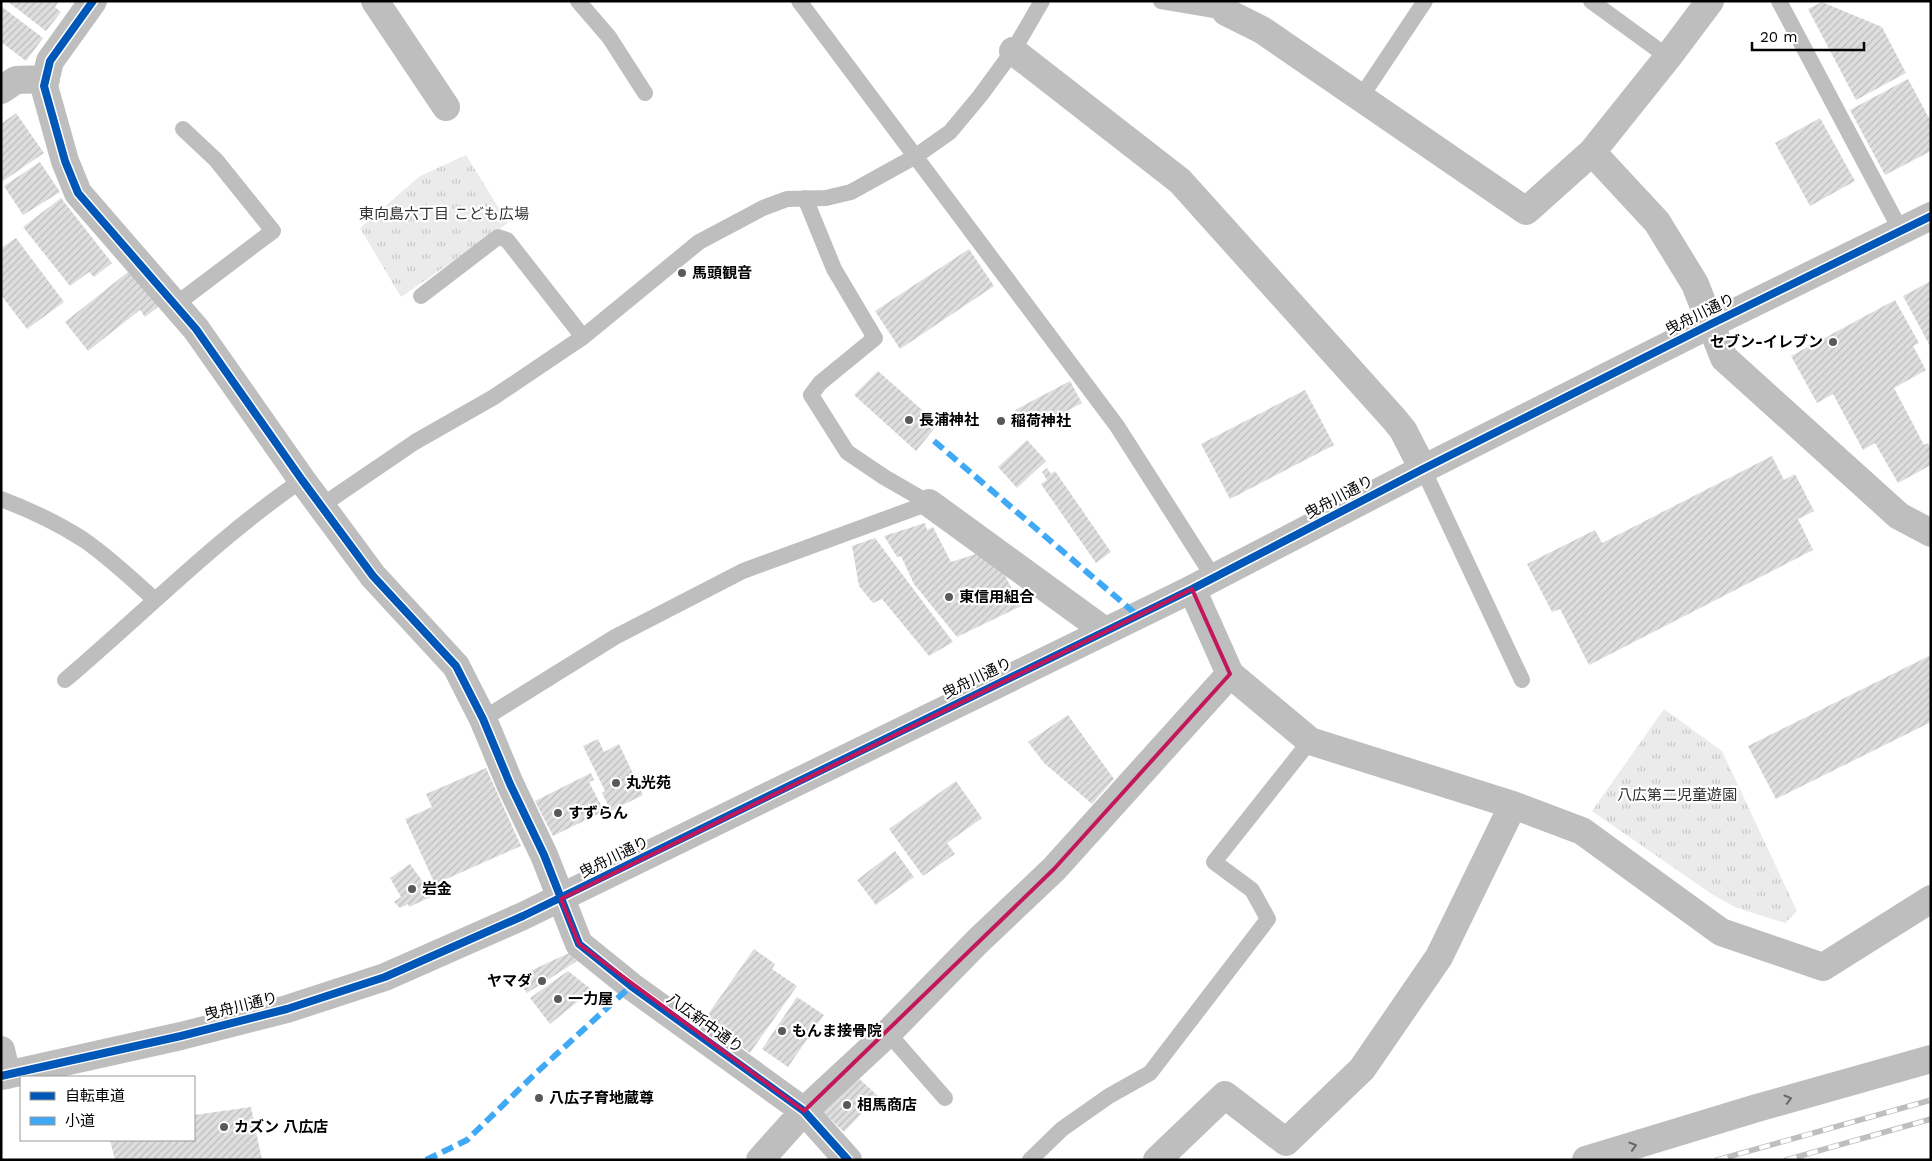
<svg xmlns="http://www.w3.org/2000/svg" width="1932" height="1161" viewBox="0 0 1932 1161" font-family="'Work Sans','Noto Sans JP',sans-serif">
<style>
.grass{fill:url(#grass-tufts)}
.building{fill:url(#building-hatch)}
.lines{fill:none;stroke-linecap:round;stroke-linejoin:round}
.service{stroke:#bebebe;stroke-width:16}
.minor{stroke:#bebebe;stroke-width:28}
.tertiary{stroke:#bebebe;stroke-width:28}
.rail-casing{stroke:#bebebe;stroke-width:5.5}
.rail{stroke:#fff;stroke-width:4;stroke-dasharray:11;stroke-linecap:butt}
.quiet{stroke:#3fa9f5;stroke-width:6;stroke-dasharray:12 6;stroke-linecap:butt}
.cycleway-casing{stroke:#fff;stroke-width:11}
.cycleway{stroke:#0057b8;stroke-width:8}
.oneway{stroke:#686868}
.marked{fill:none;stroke:#c2185b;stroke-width:4;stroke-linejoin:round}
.poi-dot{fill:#595959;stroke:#fff;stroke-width:2}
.labels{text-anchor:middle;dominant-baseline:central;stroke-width:4.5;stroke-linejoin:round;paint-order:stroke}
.park-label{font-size:15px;fill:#313131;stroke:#fff}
.poi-label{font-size:15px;font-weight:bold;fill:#000;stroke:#fff;text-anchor:start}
.street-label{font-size:15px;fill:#000;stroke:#fff}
</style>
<defs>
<pattern id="grass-tufts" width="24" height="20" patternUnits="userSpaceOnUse" patternTransform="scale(1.25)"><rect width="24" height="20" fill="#ebebeb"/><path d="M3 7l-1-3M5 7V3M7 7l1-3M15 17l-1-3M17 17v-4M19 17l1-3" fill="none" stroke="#c8c8c8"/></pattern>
<pattern id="building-hatch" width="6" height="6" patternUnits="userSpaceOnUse" patternTransform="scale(1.25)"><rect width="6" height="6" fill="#dedede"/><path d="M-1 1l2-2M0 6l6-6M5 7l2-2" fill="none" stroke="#bdbdbd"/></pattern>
</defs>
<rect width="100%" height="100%" fill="#fff"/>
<path class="grass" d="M 466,155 L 508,223 L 401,297 L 360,228 L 420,176 Z
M 1664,709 L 1722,751 L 1797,911 L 1785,923 L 1737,908 L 1713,895 L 1592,811 Z"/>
<path class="building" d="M 7,1 L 59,1 L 55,7 L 61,12 L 46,31 Z
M 1822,2 L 1882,27 L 1906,73 L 1856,100 L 1808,9 Z
M 1,6 L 43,38 L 26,61 L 1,42 Z
M 1908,79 L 1931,122 L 1931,151 L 1885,175 L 1850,110 Z
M 16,113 L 44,153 L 3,181 L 1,178 L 1,124 Z
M 1820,118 L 1855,181 L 1810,206 L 1775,143 Z
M 40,162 L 60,192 L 23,215 L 4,186 Z
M 61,198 L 112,263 L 94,277 L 89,272 L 70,286 L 23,227 Z
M 16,238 L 64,302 L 27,329 L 1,295 L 1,248 Z
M 969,249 L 994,286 L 900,349 L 875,311 Z
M 133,268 L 162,304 L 145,317 L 140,310 L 88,351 L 65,322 Z
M 1931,281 L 1931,348 L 1903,296 Z
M 1895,300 L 1919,343 L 1913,346 L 1926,370 L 1894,388 L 1924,445 L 1928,443 L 1931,449 L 1931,465 L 1898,483 L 1875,443 L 1863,450 L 1833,394 L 1817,403 L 1791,356 Z
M 878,371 L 938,424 L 916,451 L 854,395 Z
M 1070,381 L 1082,403 L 1033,429 L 1030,422 L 1024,425 L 1015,410 Z
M 1305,390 L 1334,445 L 1230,499 L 1201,444 Z
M 1027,440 L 1046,461 L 1017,488 L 998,467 Z
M 1772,456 L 1784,480 L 1795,474 L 1814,511 L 1798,519 L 1813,550 L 1589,665 L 1560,609 L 1552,612 L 1527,564 L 1595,530 L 1602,543 Z
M 1047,468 L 1051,474 L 1055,471 L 1111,552 L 1096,563 L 1041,484 L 1047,480 L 1042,472 Z
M 925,523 L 927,530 L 933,527 L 951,562 L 976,554 L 1002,570 L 1021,606 L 957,637 L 914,584 L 901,556 L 897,557 L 884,536 Z
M 875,538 L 953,642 L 929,656 L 882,599 L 873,603 L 859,586 L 852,546 Z
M 1931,655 L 1931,722 L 1776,799 L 1748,746 Z
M 1068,715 L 1114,779 L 1092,804 L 1044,763 L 1028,742 Z
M 598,739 L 604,752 L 619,744 L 643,795 L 611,811 L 602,793 L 605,791 L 583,746 Z
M 486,768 L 521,846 L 435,884 L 405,819 L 432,807 L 426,794 Z
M 591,773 L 594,780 L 589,782 L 604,811 L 553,836 L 535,801 Z
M 956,781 L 982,818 L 947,843 L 955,854 L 923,876 L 889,829 Z
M 895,851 L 914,877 L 876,905 L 857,880 Z
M 410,864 L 433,896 L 409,907 L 408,904 L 400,908 L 394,902 L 401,897 L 390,878 Z
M 754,949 L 775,964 L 772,969 L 797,986 L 750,1053 L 704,1020 Z
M 569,953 L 577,961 L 527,993 L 515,978 Z
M 568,971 L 592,990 L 550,1024 L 530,998 Z
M 797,997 L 824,1015 L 788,1067 L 762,1049 Z
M 855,1075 L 878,1096 L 844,1132 L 821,1110 Z
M 251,1107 L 262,1160 L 115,1160 L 110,1140 L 194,1140 L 194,1115 Z"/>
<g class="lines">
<path class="service" d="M 578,1 L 609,37 L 645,93
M 799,1 L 1117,426 L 1214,578
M 1161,1 L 1226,12
M 1591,1 L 1668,57
M 1779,1 L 1901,231
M 1361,97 L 1425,1
M 805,198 L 834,269 L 875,338 L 820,383 L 811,395 L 847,452 L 884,477 L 929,503
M 421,296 L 498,237 L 507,240 L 583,337
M 175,305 L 273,231 L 216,160 L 183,129
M 1423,469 L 1522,680
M 1,499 C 30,510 58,523 84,540 C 110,558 132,579 155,600
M 321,506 L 415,442 L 494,397 L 583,337 L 699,242 L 763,208 L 787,199 L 826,198 L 851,192 L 916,156 L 950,132 L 980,96 L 1013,51 L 1042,1
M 65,680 C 144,613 217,538 302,480
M 483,719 L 615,637 L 743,571 L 929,503
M 888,1033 L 945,1098
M 1030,1160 L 1062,1129 L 1109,1096 L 1150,1073 L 1268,919 L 1252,890 L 1214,862 L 1310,741"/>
<path class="minor" d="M 93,1 L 50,61 L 44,86 L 65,161 L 78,193 L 196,329 L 302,480 L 373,576 L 456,666 L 483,719 L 510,784 L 544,855 L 579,944 L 631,986 L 804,1111 L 848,1160
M 375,1 L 446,107
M 1226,12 L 1262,30 L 1526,211 L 1592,152 L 1668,57 L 1710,1
M 1013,51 L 1180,181 L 1394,419 L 1403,430 L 1423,469
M 1,90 L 16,80 L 46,79
M 1592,152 L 1657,222 L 1695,284 L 1724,358 L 1899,516 L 1931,533
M 929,503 L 1105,631
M 1192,589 L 1230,674 L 1310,741 L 1513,805 L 1582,831 L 1721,932 L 1823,967 L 1931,899
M 1,1050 L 7,1075
M 760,1160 L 804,1111 L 888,1033 L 978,941 L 1054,869 L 1230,674
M 1157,1160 L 1225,1095 L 1286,1142 L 1362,1069 L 1439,957 L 1513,805
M 1586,1160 L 1757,1108 L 1931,1059"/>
<path class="tertiary" d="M 1,1076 L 181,1036 L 287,1009 L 385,977 L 523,916 L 1192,589 L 1423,469 L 1711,324 L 1931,216"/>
<defs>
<path id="rail" d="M 1717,1160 L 1931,1100
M 1786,1160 L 1931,1119"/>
</defs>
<use href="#rail" class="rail-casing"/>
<use href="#rail" class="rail"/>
<path class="quiet" d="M 934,441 L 1137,615
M 426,1160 L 467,1140 L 536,1073 L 631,986"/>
<defs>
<path id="cycleway" d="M 93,1 L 50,61 L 44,86 L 65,161 L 78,193 L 196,329 L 302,480 L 373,576 L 456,666 L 483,719 L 510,784 L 544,855 L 579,944 L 631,986 L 804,1111 L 848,1160
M 1,1076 L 181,1036 L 287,1009 L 385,977 L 523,916 L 1192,589 L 1423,469 L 1711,324 L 1931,216"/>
</defs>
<use href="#cycleway" class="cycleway-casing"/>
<use href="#cycleway" class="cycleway"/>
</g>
<defs><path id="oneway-chevron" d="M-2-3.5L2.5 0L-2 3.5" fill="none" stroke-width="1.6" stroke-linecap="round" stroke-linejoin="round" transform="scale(1.25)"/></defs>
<g class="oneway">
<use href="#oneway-chevron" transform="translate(1788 1099) rotate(-16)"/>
<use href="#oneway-chevron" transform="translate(1633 1146) rotate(-17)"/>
</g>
<path class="marked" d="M 1192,589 L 1230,674 L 1054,869 L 804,1111 L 579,944 L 561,899 Z"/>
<g class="poi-dot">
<circle cx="682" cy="273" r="5"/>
<circle cx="1833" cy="342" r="5"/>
<circle cx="909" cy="420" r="5"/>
<circle cx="1001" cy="421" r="5"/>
<circle cx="949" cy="597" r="5"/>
<circle cx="616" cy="783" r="5"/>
<circle cx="558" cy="813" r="5"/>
<circle cx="412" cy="889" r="5"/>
<circle cx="542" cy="981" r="5"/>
<circle cx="558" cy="999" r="5"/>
<circle cx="782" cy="1031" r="5"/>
<circle cx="539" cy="1098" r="5"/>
<circle cx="847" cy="1105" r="5"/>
<circle cx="224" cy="1127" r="5"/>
</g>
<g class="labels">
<g class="park-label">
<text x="444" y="214">東向島六丁目 こども広場</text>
<text x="1677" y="795">八広第二児童遊園</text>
</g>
<g class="poi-label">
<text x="692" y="273">馬頭観音</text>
<text x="1823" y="342" text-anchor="end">セブン-イレブン</text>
<text x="919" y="420">長浦神社</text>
<text x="1011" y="421">稲荷神社</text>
<text x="959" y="597">東信用組合</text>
<text x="626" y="783">丸光苑</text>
<text x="568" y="813">すずらん</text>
<text x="422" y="889">岩金</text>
<text x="532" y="981" text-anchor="end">ヤマダ</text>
<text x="568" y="999">一力屋</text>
<text x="792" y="1031">もんま接骨院</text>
<text x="549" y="1098">八広子育地蔵尊</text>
<text x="857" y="1105">相馬商店</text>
<text x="234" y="1127">カズン 八広店</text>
</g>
<g class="street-label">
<text transform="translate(1700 314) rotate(-26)">曳舟川通り</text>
<text transform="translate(1339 497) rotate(-28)">曳舟川通り</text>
<text transform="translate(977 678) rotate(-26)">曳舟川通り</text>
<text transform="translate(614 857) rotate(-26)">曳舟川通り</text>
<text transform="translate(241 1006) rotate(-14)">曳舟川通り</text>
<text transform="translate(705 1023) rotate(36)">八広新中通り</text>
</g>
</g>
<rect width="1932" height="1161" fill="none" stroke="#000000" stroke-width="5"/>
<rect x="20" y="1076" width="175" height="65" fill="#ffffff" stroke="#999999"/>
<rect x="30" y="1092" width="25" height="8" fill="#0057b8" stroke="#999999"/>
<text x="65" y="1101" font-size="15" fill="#000000">自転車道</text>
<rect x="30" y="1117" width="25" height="8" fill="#3fa9f5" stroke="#999999"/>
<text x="65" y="1126" font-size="15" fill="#000000">小道</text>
<path d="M1752 42v8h112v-8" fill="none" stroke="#000000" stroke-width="2.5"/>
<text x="1760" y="42" font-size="15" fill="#000000" stroke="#ffffff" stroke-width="4" paint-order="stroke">20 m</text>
</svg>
